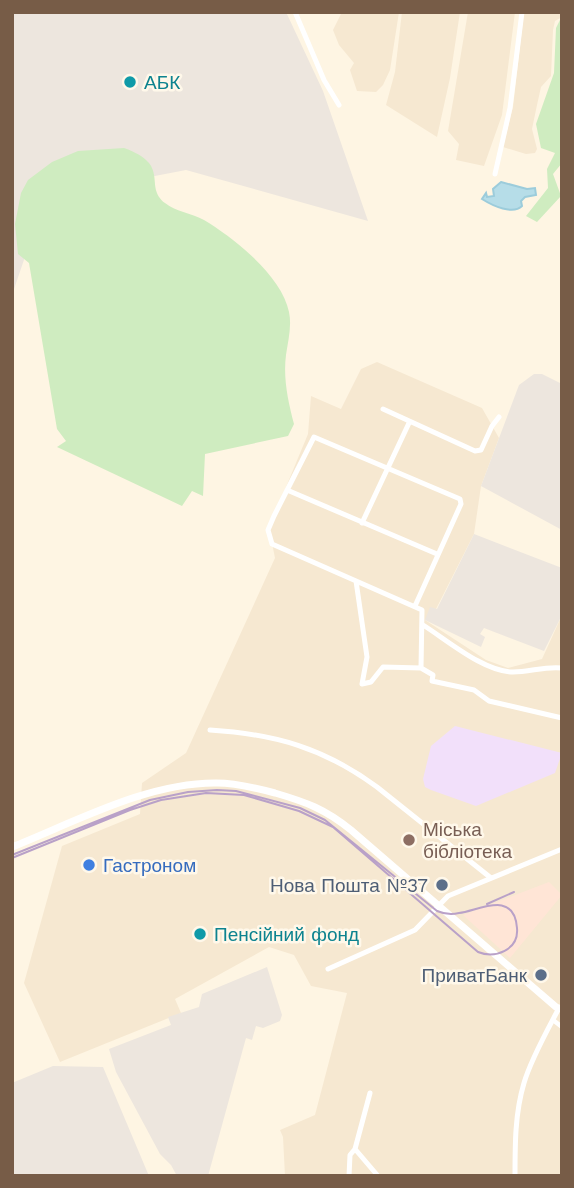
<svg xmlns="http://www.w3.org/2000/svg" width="574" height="1188" viewBox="0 0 574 1188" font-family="'Work Sans',sans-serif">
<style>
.residential{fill:#f6e8d1}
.commercial{fill:#ffe5d6}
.industrial{fill:#ede6de}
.education{fill:#f2e0fa}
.green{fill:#cfecc0}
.water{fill:#b6dde8;stroke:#9cccdb;stroke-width:2}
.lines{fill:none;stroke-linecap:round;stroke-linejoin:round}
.pedestrian{stroke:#fff;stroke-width:4.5}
.minor{stroke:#fff;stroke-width:5}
.tertiary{stroke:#fff;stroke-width:7}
.tram{stroke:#b9a1c8;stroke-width:2}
.culture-dot{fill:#0f9aa8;stroke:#fff8ea;stroke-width:2.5}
.education-dot{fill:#8d6e63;stroke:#fff8ea;stroke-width:2.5}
.shop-dot{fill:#3f7fe0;stroke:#fff8ea;stroke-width:2.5}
.service-dot{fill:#5c6f8a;stroke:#fff8ea;stroke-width:2.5}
.labels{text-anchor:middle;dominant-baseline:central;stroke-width:5;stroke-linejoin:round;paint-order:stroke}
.culture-label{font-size:19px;fill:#0d838f;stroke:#fff8ea;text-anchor:start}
.education-label{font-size:19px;fill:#785e54;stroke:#fff8ea;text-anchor:start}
.shop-label{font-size:19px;fill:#366cbe;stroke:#fff8ea;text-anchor:start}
.service-label{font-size:19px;fill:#4e5e75;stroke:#fff8ea;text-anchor:end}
</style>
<rect width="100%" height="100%" fill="#fef5e3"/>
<path class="residential" d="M 342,12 L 399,12 L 390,70 L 383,85 L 376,92 L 357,91 L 350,70 L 354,63 L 339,45 L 333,30 Z
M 402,12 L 460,12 L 450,78 L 437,137 L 386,105 L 395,72 Z
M 468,12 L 515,12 L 502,115 L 484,166 L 456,160 L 459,144 L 448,131 Z
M 524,12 L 562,12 L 562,17 L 555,21 L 553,30 L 551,76 L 541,87 L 537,105 L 532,129 L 537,149 L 535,153 L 526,154 L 503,147 L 513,107 Z
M 377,362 L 482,408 L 499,438 L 481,486 L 474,534 L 436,609 L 425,620 L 486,660 L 508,668 L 542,659 L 562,615 L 562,1176 L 285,1176 L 283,1137 L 280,1130 L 315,1115 L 347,993 L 311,986 L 294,955 L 269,947 L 175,999 L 181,1013 L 60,1062 L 24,983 L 62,846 L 140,814 L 142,783 L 186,753 L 275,558 L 269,528 L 308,434 L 311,396 L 341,409 L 361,369 Z"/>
<path class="commercial" d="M 549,882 L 562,895 L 510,958 L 463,915 Z"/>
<path class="industrial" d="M 12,12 L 286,12 L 323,91 L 368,221 L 186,170 L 82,190 L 28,248 L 12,295 Z
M 534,374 L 542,374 L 562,384 L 562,530 L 481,486 L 519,385 Z
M 474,534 L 562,568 L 562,615 L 544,651 L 484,628 L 480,634 L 485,637 L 481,647 L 425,620 L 430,607 L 437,609 Z
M 267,967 L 282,1015 L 280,1021 L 263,1028 L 256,1026 L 252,1040 L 246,1038 L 208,1176 L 177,1176 L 171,1165 L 160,1154 L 116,1072 L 109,1049 L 171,1025 L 168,1017 L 199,1007 L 202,994 Z
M 53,1066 L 103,1067 L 149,1176 L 12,1176 L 12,1083 Z"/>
<path class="education" d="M 455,726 L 562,753 L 555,773 L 476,806 L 431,790 L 425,787 L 423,779 L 431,746 Z"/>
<path class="green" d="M 560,20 L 562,20 L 562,163 L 553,174 L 561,196 L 537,222 L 526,216 L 548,188 L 547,169 L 555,153 L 541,148 L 536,124 L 554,73 L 556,28 Z
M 124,148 C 172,165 143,186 165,203 C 176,212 192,213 204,220 C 234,238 282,276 289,312 C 292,326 288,341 286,355 C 283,378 288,401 294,424 L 288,436 L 205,454 L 203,496 L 192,491 L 182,506 L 57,447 L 66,441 L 57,429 L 29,263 L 18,254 L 15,224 L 21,193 L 28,180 L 52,162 L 78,151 Z"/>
<path class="water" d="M 501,182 L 527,189 L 535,188 L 536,195 L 525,197 L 521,201 L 522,206 C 513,215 493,206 482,199 L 486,193 L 487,197 L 494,196 L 493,189 Z"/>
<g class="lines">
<path class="pedestrian" d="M 553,1020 L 562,1027"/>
<path class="minor" d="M 295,12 L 324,80 L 339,105
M 495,174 L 510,108 L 522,12
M 383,409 L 475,451 L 481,450 L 492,426 L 499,417
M 287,490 L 437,554
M 362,523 L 409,423
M 356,581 L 367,657 L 362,684 L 371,682 L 383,667 L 421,668 L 422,610 L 272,544 L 268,530 L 274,516 L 314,437 L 460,499 L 461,504 L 415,606
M 423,625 C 447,640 484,672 513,672 C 530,672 545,666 562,668
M 421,668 L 433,675 L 432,681 L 474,690 L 489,701 L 562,718
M 210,730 C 275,734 324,748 377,787 L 491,878
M 328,969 L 415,930 L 448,896 L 562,849
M 370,1093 L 355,1149 L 378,1176
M 349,1176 L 350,1155 L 355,1149
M 515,1176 C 515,1144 515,1113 524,1083 C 531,1059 547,1031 559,1008"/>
<path class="tertiary" d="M 12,847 C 75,822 148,782 217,783 C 236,783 256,788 275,793 C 306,802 325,809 351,830 L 556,1007 L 562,1009"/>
<path class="tram" d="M 12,855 L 150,800 L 188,792 L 217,790 L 236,791 L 300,808 L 325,820 L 437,911 C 444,914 451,915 459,913 C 478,911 514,889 517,928 C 519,950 495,959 478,952 L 333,827 L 299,811 L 244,795 L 206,793 L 161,800 L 130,810 L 12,858
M 487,904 L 514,892"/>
</g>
<g class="culture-dot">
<circle cx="130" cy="82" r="7"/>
<circle cx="200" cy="934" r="7"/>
</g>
<circle class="education-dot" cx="409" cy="840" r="7"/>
<circle class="shop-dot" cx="89" cy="865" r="7"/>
<g class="service-dot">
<circle cx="442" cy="885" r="7"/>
<circle cx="541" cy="975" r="7"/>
</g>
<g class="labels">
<g class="culture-label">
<text x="144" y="82">АБК</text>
<text x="214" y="934">Пенсійний фонд</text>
</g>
<g class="education-label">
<text x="423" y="829">Міська<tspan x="423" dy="22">бібліотека</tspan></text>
</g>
<g class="shop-label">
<text x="103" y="865">Гастроном</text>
</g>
<g class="service-label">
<text x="428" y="885">Нова Пошта №37</text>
<text x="527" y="975">ПриватБанк</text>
</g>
</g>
<rect width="574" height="1188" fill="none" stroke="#775c47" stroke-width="28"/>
</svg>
